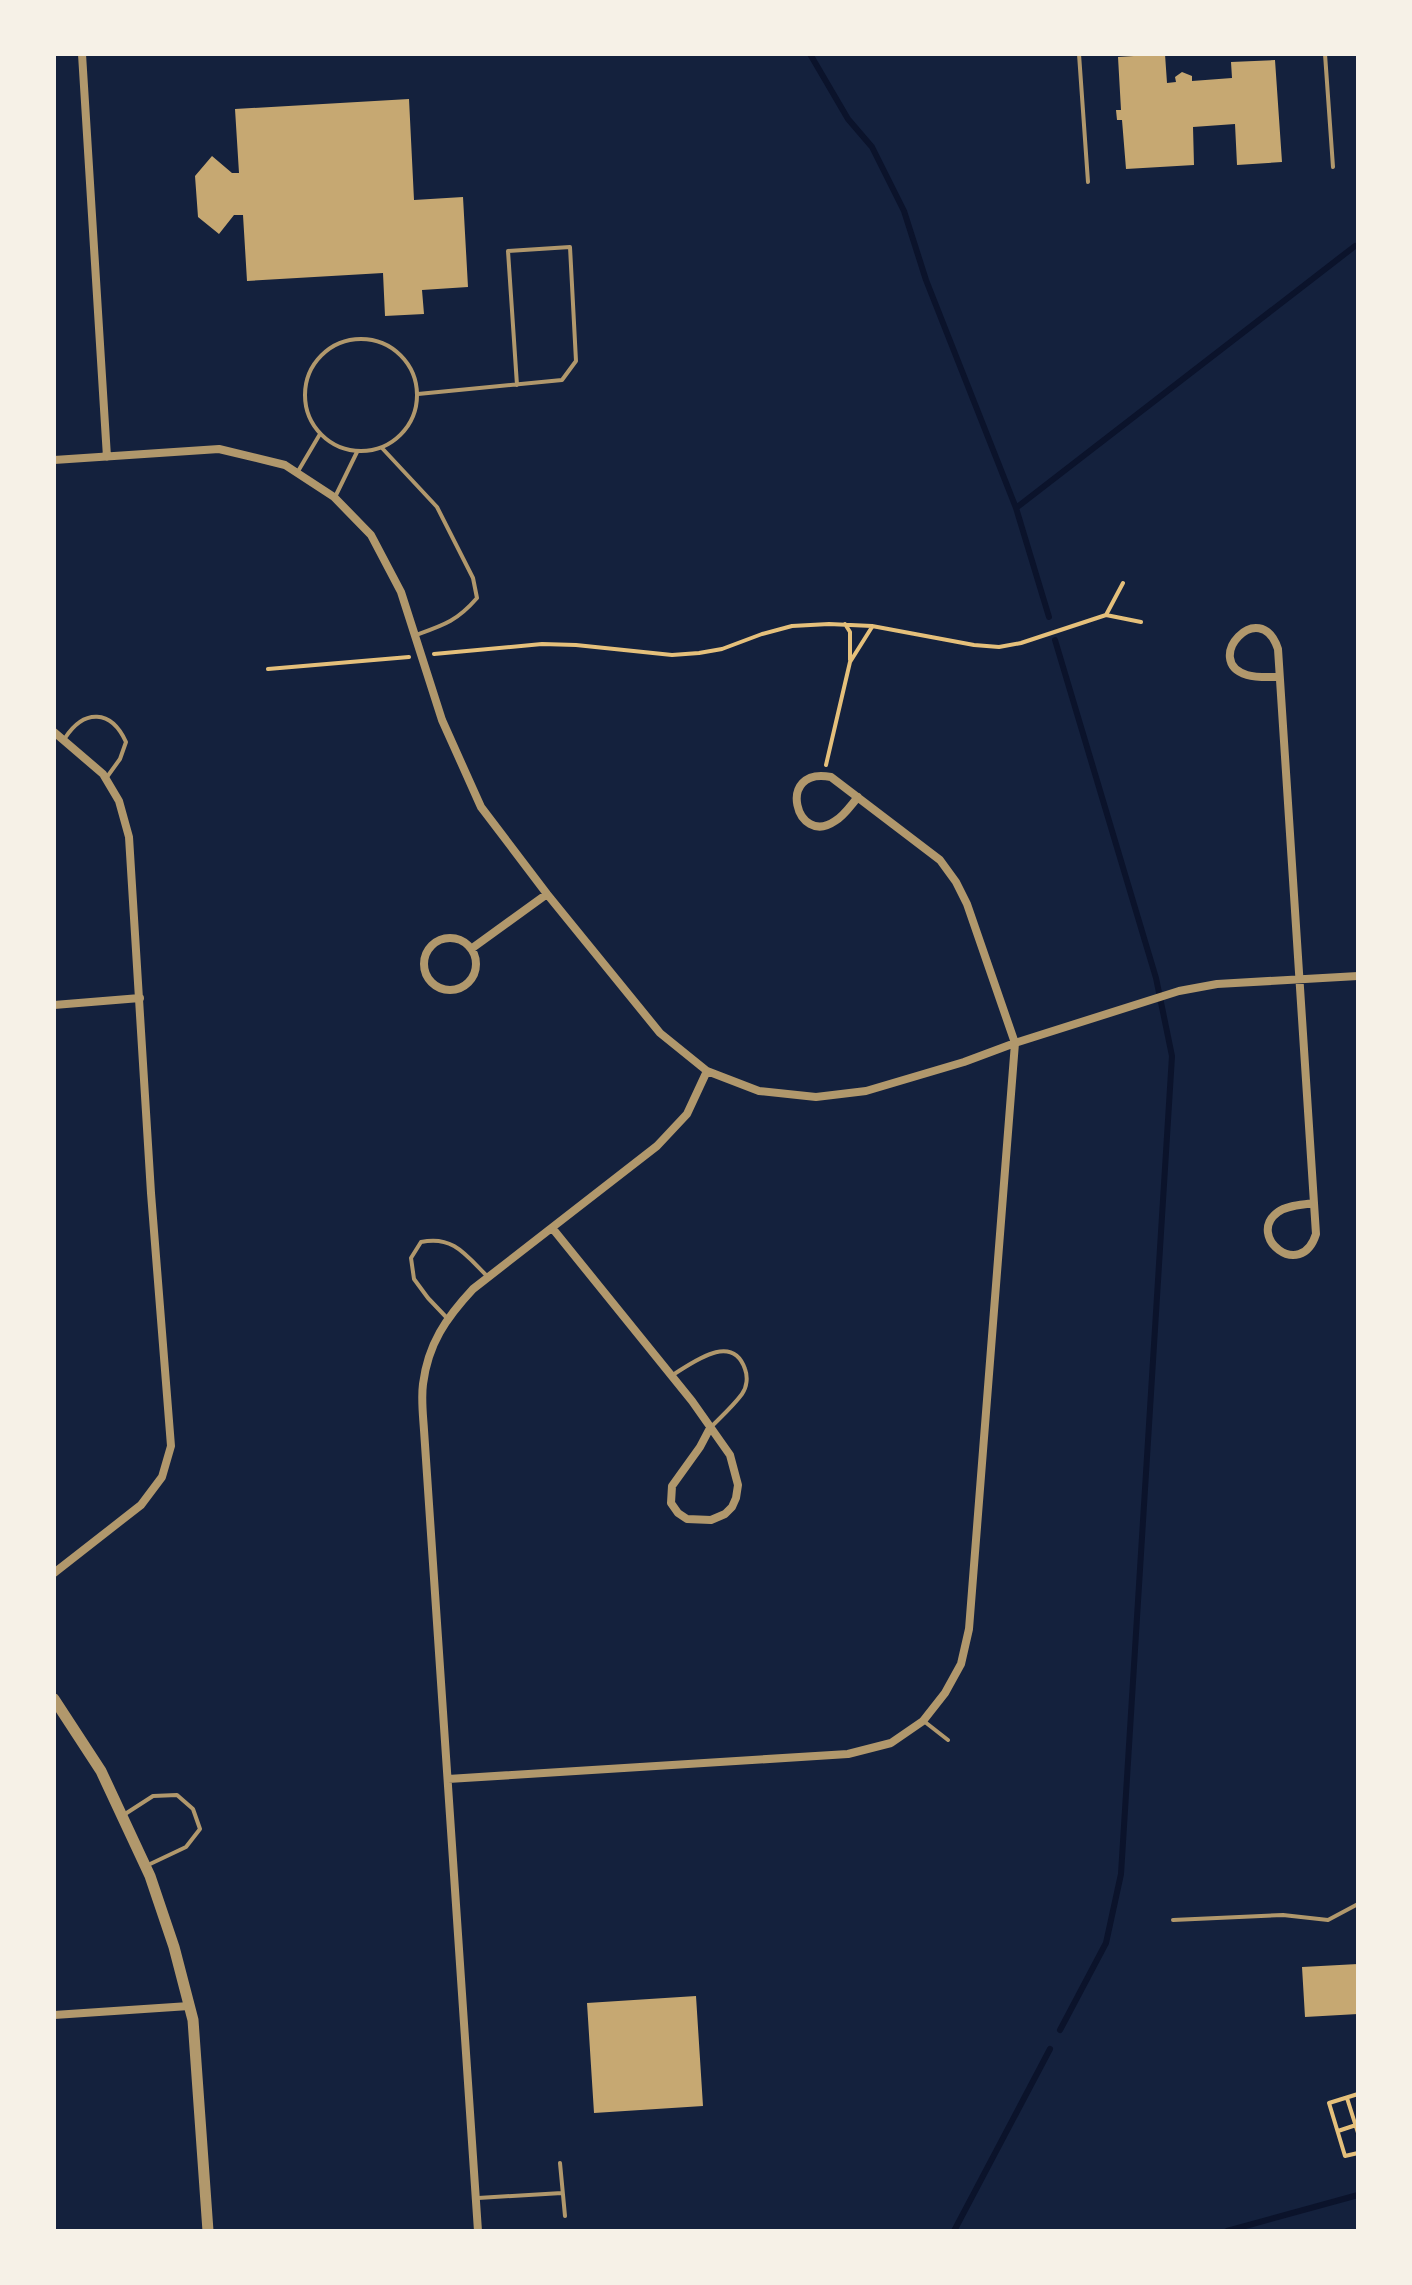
<svg xmlns="http://www.w3.org/2000/svg" width="1412" height="2285" viewBox="0 0 1412 2285" font-family="Quicksand,sans-serif">
<style>
.lines{fill:none;stroke-linecap:round;stroke-linejoin:round}
.stream{stroke:#0b132b;stroke-width:6}
.building{fill:#c6a872}
.path{stroke:#e5c07b;stroke-width:4}
.service{stroke:#b1986c;stroke-width:4}
.minor{stroke:#b1986c;stroke-width:8}
.tertiary{stroke:#b1986c;stroke-width:11}
</style>
<rect width="100%" height="100%" fill="#14213d"/>
<g class="lines">
<path class="stream" d="M 810,54 L 848,119 L 872,147 L 904,211 L 926,280 L 1016,508 L 1049,617
M 1016,508 L 1355,246
M 1055,640 L 1156,978 L 1172,1056 L 1121,1874 L 1106,1943 L 1060,2030
M 954,2231 L 1050,2049
M 1227,2231 L 1358,2195"/>
</g>
<path class="building" d="M 1165,54 L 1167,83 L 1176,82 L 1175,77 L 1182,72 L 1192,76 L 1192,81 L 1232,78 L 1231,62 L 1275,60 L 1282,162 L 1237,165 L 1235,124 L 1193,127 L 1194,165 L 1126,169 L 1122,120 L 1117,120 L 1116,110 L 1121,110 L 1118,57 Z
M 409,99 L 414,200 L 463,197 L 468,287 L 422,290 L 424,314 L 385,316 L 383,273 L 247,281 L 243,215 L 234,215 L 219,234 L 198,217 L 195,176 L 212,156 L 232,173 L 239,173 L 235,109 Z
M 1358,1964 L 1358,2014 L 1305,2017 L 1302,1967 Z
M 696,1996 L 703,2106 L 594,2113 L 587,2003 Z"/>
<g class="lines">
<path class="path" d="M 1106,615 L 1123,583
M 845,624 L 850,632 L 850,660
M 434,654 L 542,644 L 576,645 L 672,655 L 699,653 L 722,649 L 762,634 L 792,626 L 829,624 L 872,626 L 974,645 L 999,647 L 1021,643 L 1106,615 L 1141,622
M 268,669 L 409,657
M 826,765 L 850,662 L 872,627
M 1358,2094 L 1329,2103 L 1345,2156 L 1358,2153
M 1347,2098 L 1358,2133
M 1338,2131 L 1356,2125"/>
<path class="service" d="M 1079,54 L 1088,182
M 1325,54 L 1333,167
M305 395a56 56 0 1 1 112 0a56 56 0 1 1-112 0Z
M 418,394 L 562,380 L 576,361 L 570,247 L 508,251 L 517,385
M 382,448 L 437,507 L 473,578 L 477,598 C 457,621 444,625 416,635
M 297,473 L 320,434
M 336,495 L 357,452
M 65,738 C 84,709 111,709 126,742 L 120,759 L 107,777
M 447,1318 L 428,1298 L 414,1279 L 411,1258 L 421,1242 C 453,1235 466,1255 487,1276
M 671,1376 C 691,1364 732,1331 745,1369 C 748,1377 747,1387 742,1394 C 734,1405 722,1416 712,1426
M 925,1722 L 948,1740
M 122,1816 L 153,1796 L 177,1795 L 193,1809 L 200,1829 L 186,1847 L 148,1865
M 1173,1920 L 1283,1915 L 1328,1920 L 1358,1904
M 560,2163 L 565,2216
M 478,2198 L 562,2193"/>
<path class="minor" d="M 82,54 L 107,457
M 54,460 L 219,449 L 285,465 L 334,497 L 371,535 L 401,592 L 442,720 L 481,807 L 547,894 L 660,1033 L 707,1071 L 759,1091 L 816,1097 L 866,1091 L 964,1062 L 1015,1043 L 1179,991 L 1217,984 L 1358,976
M 1279,677 C 1269,677 1257,678 1247,675 C 1201,661 1260,595 1278,649 L 1316,1234 C 1301,1282 1245,1236 1278,1212 C 1287,1205 1303,1205 1314,1203
M 54,732 L 103,774 L 119,801 L 129,837 L 151,1193 L 171,1446 L 162,1477 L 141,1505 L 54,1573
M424 964a26 26 0 1 1 52 0a26 26 0 1 1-52 0Z
M 471,949 L 547,894
M 54,1005 L 140,998
M 553,1229 L 692,1401 L 730,1455 L 738,1485 L 736,1498 L 732,1507 L 725,1514 L 711,1520 L 687,1519 L 678,1513 L 671,1503 L 672,1486 L 700,1447 L 710,1428
M 448,1779 L 848,1754 L 891,1743 L 923,1721 L 945,1693 L 961,1664 L 969,1629 L 1015,1043 L 967,904 L 956,882 L 940,860 L 831,777 C 775,766 796,848 835,821 C 844,816 851,805 858,797
M 54,2015 L 189,2006
M 478,2231 L 424,1430 C 423,1415 421,1399 423,1384 C 428,1344 446,1318 473,1289 L 657,1146 L 687,1114 L 707,1071"/>
<path class="tertiary" d="M 54,1699 L 101,1771 L 150,1876 L 174,1947 L 193,2020 L 208,2231"/>
</g>
<rect width="1412" height="2285" fill="none" stroke="#f6f1e7" stroke-width="112"/>
</svg>
